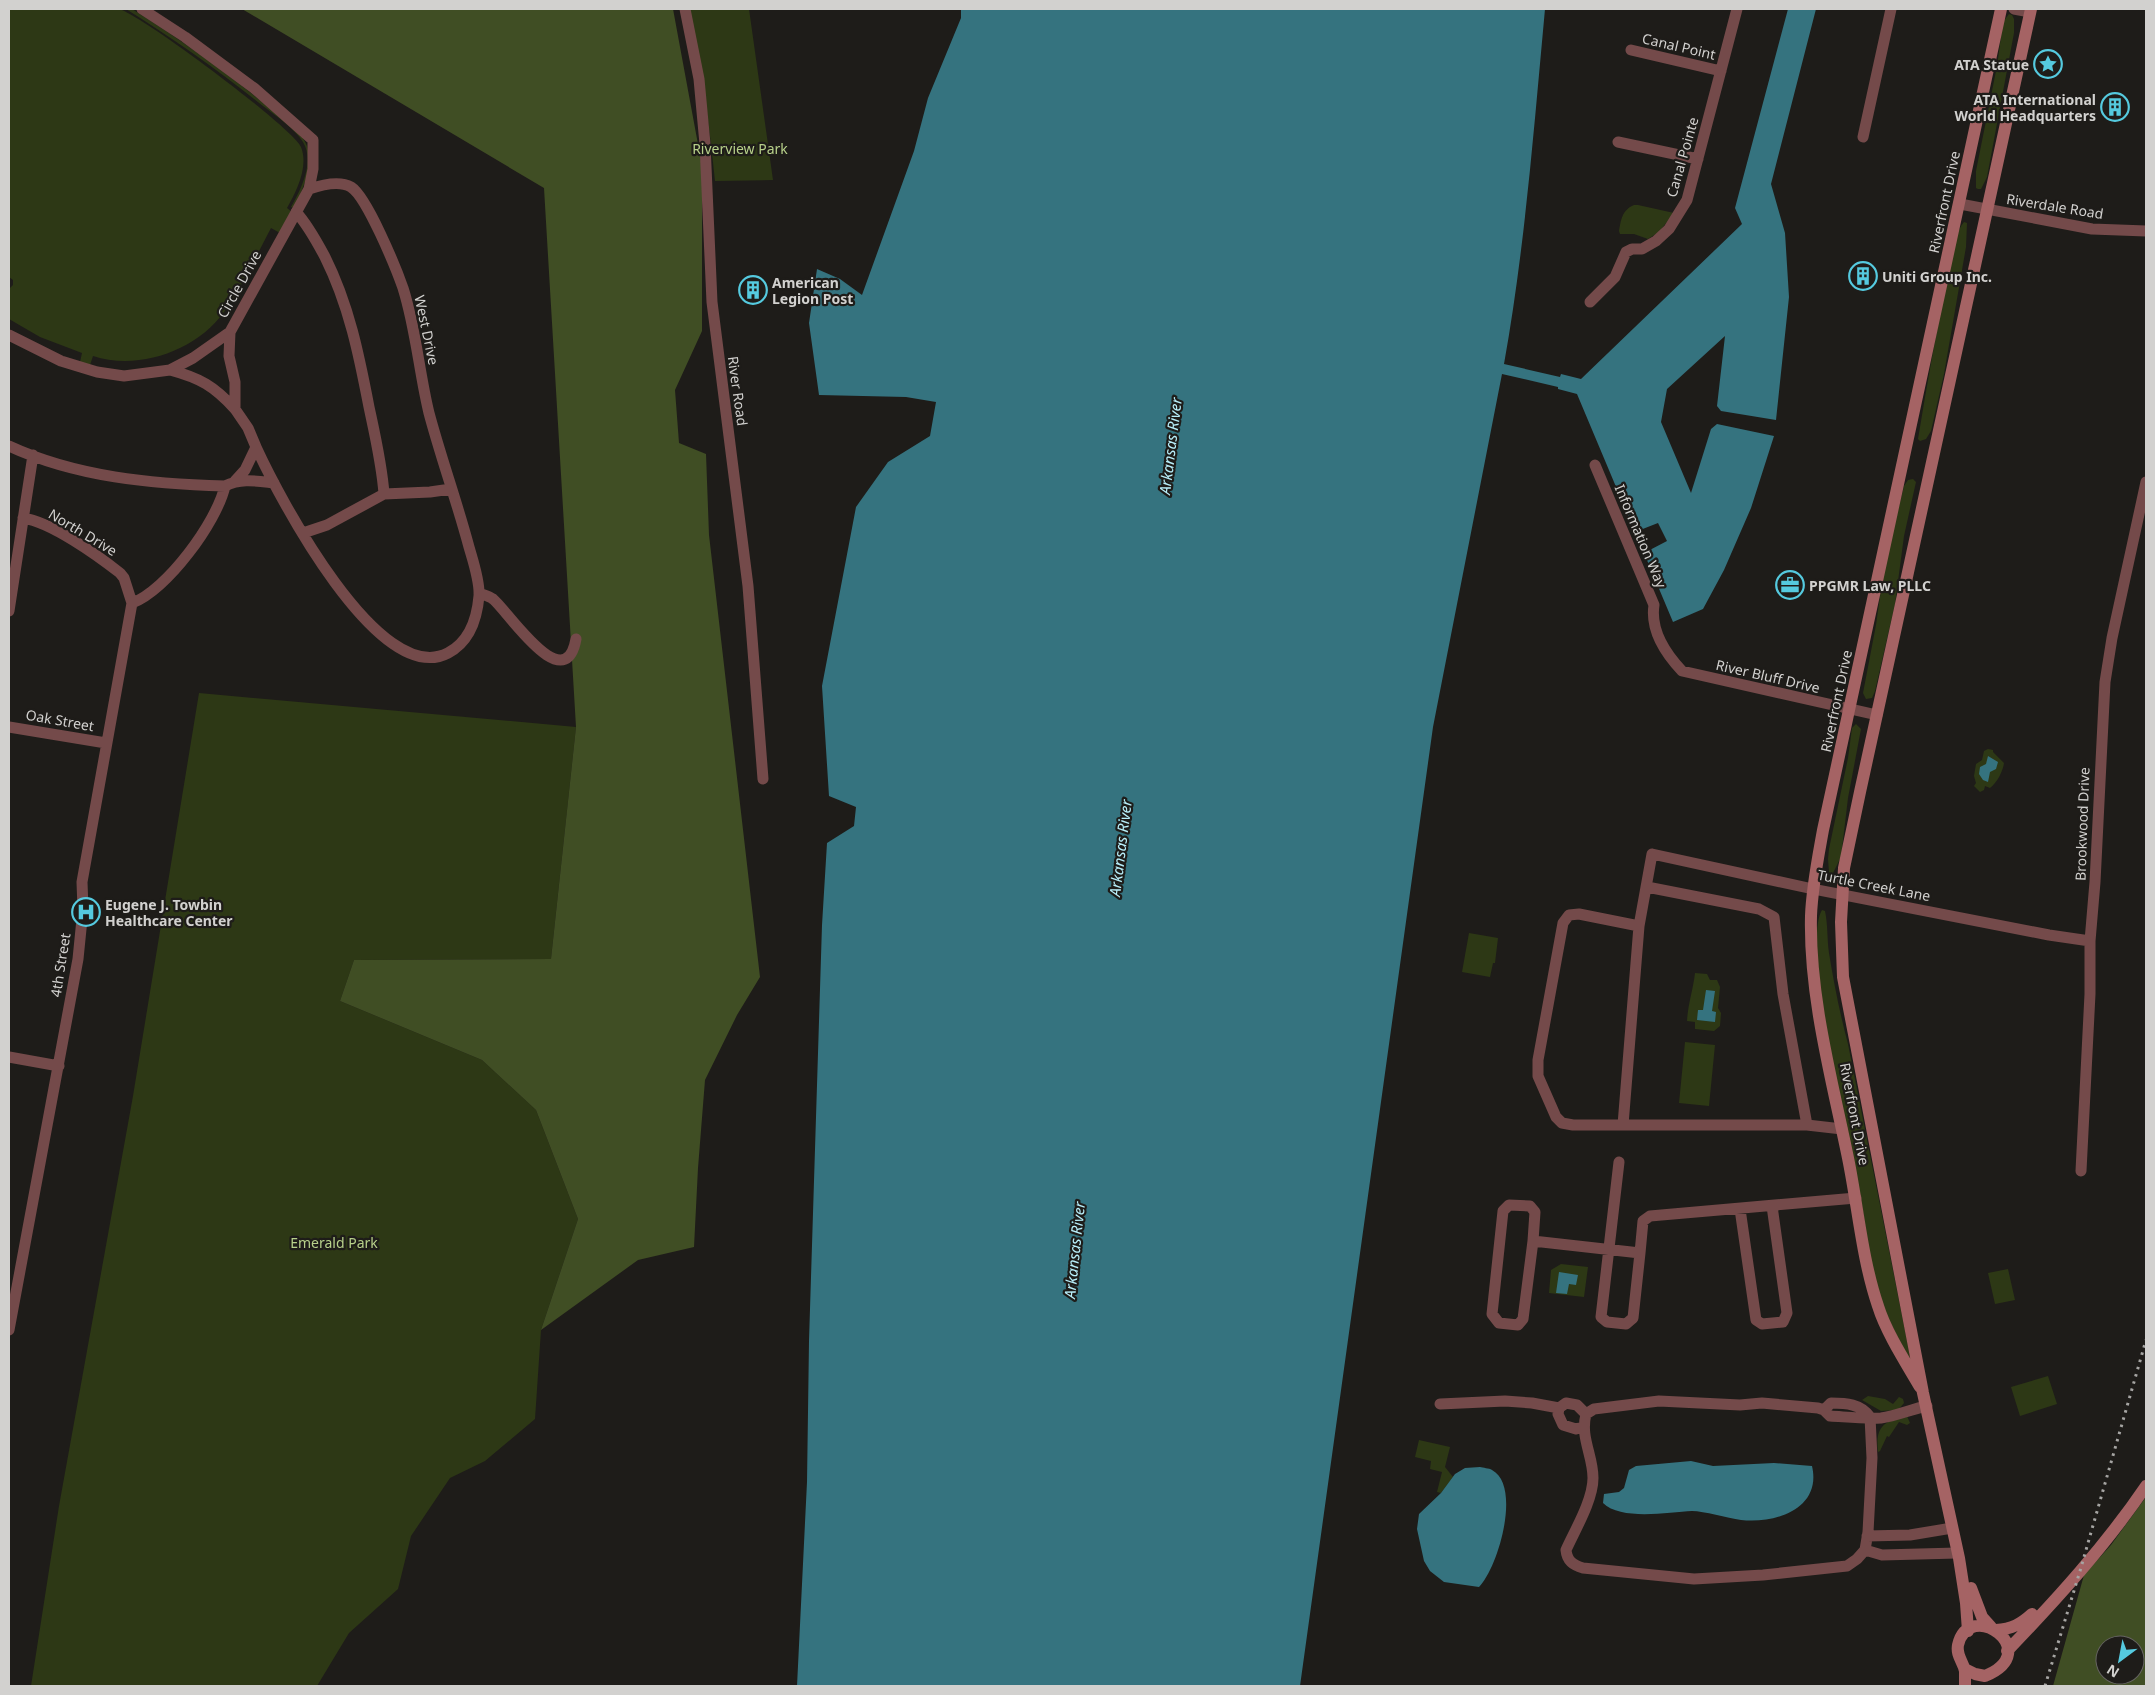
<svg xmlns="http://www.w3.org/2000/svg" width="2155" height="1695" viewBox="0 0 2155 1695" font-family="'Noto Sans',sans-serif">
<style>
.green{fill:#2d3815}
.forest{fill:#404e24;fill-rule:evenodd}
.water{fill:#35737f}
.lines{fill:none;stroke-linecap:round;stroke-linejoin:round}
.street{stroke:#744a4a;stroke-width:11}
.secondary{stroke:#a56364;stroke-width:12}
.rail{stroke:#a6a5a3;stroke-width:3;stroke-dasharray:2.5 5;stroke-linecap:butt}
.labels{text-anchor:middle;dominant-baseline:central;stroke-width:4.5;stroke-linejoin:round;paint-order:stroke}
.street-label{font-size:14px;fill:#d2d1cf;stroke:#1e1c19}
.poi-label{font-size:14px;font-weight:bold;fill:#d2d1cf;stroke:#1e1c19;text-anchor:start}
.park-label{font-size:14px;fill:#b7d08a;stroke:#1e1c19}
.water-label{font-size:15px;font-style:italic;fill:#b8effa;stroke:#1e1c19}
</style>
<rect width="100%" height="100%" fill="#1e1c19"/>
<path class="green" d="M 9,9 C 37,9 65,9 93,9 C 101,9 112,7 119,9 C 142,15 293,128 301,147 C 309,167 296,192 287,208 L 292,212 L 280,233 L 271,228 C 256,256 242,287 224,312 C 196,351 138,371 93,356 L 90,365 L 80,362 L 82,353 L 40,337 L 9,319 L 9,289 L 13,285 L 13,280 L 9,277 Z
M 126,9 L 132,9 C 183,41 233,77 279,116 C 289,125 303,134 307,146 C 313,168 303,189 294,208 L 291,207 C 301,189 315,162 303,142 C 294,128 276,116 263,106 C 219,71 174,39 126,9 Z
M 689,9 L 749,9 L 773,180 L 715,181 C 709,123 702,66 689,9 Z
M 2009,14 L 2012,15 L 2014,19 L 2014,33 L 1987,177 L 1981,189 L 1978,189 L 1976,188 L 1976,171 L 1997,66 L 2003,22 Z
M 1634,205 L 1638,205 L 1674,213 L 1659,232 L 1648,239 L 1634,234 L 1620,234 L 1619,231 C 1621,220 1622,210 1634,205 Z
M 1964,222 L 1967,223 L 1966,247 L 1944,374 L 1931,431 L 1926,439 L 1920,441 L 1918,439 C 1927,385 1936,331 1948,277 C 1951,261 1953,235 1964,222 Z
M 1913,479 L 1916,482 L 1904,536 L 1895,604 L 1875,691 L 1872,698 L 1866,699 L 1863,693 L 1876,625 L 1884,568 L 1904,486 L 1908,480 Z
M 199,693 L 576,727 L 551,959 L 354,960 L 340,1001 L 482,1060 L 536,1110 L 578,1219 L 541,1330 L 535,1419 L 485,1461 L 450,1478 L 411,1536 L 398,1589 L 349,1633 L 317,1686 L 31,1686 L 59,1506 L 133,1096 Z
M 1856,724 L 1861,729 L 1848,798 L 1841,857 L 1832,875 L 1829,872 L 1828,859 L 1829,849 L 1848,758 L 1852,728 Z
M 1988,749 L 1993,750 L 1993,752 L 2004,763 C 2003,771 1997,783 1990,788 L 1985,786 L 1984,790 L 1980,792 L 1974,786 L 1976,783 L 1974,776 L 1976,764 L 1982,760 L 1984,751 Z
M 1822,910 L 1825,911 C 1828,925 1827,939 1829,953 C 1834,984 1840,1014 1848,1044 L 1911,1361 C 1899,1339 1886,1317 1878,1293 C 1868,1259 1866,1223 1859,1189 C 1850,1141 1801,944 1822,910 Z
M 1469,933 L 1498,938 L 1495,963 L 1493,963 L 1490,977 L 1462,972 Z
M 1695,973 L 1707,974 L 1710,980 L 1717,980 L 1720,987 L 1718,1008 L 1721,1013 L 1720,1026 L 1714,1031 L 1695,1029 L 1695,1022 L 1687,1021 C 1688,1004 1693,990 1695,973 Z
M 1685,1042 L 1715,1045 L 1709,1106 L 1679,1103 Z
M 1561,1264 L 1588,1267 L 1584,1297 L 1549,1293 L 1551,1270 Z
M 2008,1269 L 2015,1300 L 1995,1304 L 1988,1273 Z
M 2048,1376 L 2057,1404 L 2020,1416 L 2011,1387 Z
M 1868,1396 L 1885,1399 L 1893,1404 L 1899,1397 L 1903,1399 L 1904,1403 L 1898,1410 L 1881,1411 L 1862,1400 Z
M 1907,1416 L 1910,1423 L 1907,1425 L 1899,1422 L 1889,1437 L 1887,1436 L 1880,1451 L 1878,1452 C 1875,1426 1884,1421 1907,1416 Z
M 1419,1440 L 1450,1447 L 1445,1467 L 1453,1477 L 1441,1493 L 1437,1492 L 1442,1472 L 1430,1469 L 1431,1461 L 1415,1457 Z"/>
<path class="forest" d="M 242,9 L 673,9 L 702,166 L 702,331 L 675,390 L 679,443 L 706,454 L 709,535 L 760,977 L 737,1015 L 705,1080 L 698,1168 L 694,1247 L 638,1260 L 541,1330 L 578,1219 L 536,1110 L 482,1060 L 340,1001 L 354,960 L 551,959 L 576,727 L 544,188 Z
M 2146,1497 L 2146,1686 L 2053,1686 L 2084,1575 L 2111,1545 ZM 2105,1645 L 2135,1645 L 2135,1675 L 2105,1675 Z"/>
<path class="water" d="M 961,9 L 1545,9 C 1534,127 1525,247 1504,364 L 1560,377 L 1561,374 L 1581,379 L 1742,224 L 1735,208 L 1788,9 L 1816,9 L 1771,184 L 1785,233 L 1789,297 L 1776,420 L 1721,411 L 1717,406 L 1725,336 L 1667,389 L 1661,422 L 1691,493 L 1711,429 L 1717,424 L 1774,436 L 1751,508 L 1724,570 L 1703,609 L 1673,622 L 1644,553 L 1667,541 L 1658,523 L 1635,532 L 1577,394 L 1558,389 L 1558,387 L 1502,374 L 1433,727 L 1300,1686 L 797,1686 L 807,1482 L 809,1341 L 822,925 L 827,843 L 854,826 L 856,807 L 829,796 L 822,686 L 856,507 L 888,462 L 930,436 L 936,402 L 906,397 L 819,395 L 809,323 L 817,269 L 840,279 L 862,295 L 914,151 L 928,98 L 961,18 Z
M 1988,756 L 1998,762 L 1996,769 L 1990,772 L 1988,782 L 1983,780 L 1979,774 L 1980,767 L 1986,764 Z
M 1706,990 L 1715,991 L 1712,1011 L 1716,1012 L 1715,1022 L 1697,1020 L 1698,1010 L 1703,1010 Z
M 1559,1272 L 1578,1275 L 1576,1285 L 1569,1284 L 1567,1294 L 1556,1293 Z
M 1691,1461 L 1713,1466 L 1774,1463 L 1812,1466 C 1822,1509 1775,1524 1741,1520 C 1727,1518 1704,1511 1692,1511 C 1669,1512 1621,1521 1603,1503 L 1604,1494 L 1619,1492 L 1624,1488 L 1629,1470 L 1636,1466 Z
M 1480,1467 C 1483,1468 1489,1468 1492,1470 C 1522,1486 1498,1568 1479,1587 L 1444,1582 L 1430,1571 L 1424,1561 L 1417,1529 L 1419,1514 L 1441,1493 L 1455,1474 L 1465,1468 Z"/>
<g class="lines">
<path class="street" d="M 142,9 L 185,37 L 254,88 L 313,140 L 313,169 L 309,189 L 230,332 L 229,356 L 235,382 L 235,409 L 248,428 L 256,447 L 245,470 L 235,481
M 685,9 L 699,79 L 705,144 L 712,302 L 748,586 L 763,779
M 2014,9 L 2030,12
M 1631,50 L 1721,71
M 1863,137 L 1891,9
M 1618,142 L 1698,159
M 1960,204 L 2092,229 L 2146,231
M 296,212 C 308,225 317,242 325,257 C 349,305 359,355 369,407 C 375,435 382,465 384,494
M 1590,302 L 1615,277 L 1626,252 L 1632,249 L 1642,249 L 1656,241 L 1669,229 L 1687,200 L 1737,9
M 9,335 L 61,361 L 97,372 L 124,376 L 170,370 L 193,358 L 230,332
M 170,370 C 200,378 214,386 235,409
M 9,446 C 76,477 152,484 225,486 C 241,478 256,481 274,483
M 256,447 C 279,497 379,689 448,653 C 469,642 477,619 479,596 C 480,581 473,561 469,547 C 457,502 441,458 429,413 C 419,372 416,329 403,288 C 396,268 367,197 351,187 C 339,180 321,185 309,189
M 1595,465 L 1654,605 C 1650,631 1665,653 1682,671 L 1877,715
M 303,533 L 327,525 L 384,494 L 430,492 L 451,489
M 479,593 C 484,595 489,596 493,599 C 507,610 565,700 576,639
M 132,603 C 166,591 217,522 225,486
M 9,611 L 33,455
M 9,727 L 106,743
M 1647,887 L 1759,909 L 1774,917 L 1783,994 L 1807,1125
M 1639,926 L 1652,854 L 1813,889 L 2049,935 L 2090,941
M 9,1057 L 59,1066
M 1623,1125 L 1639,926 L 1579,914 L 1569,915 L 1563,923 L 1538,1060 L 1538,1076 L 1556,1117 L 1562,1123 L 1573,1125 L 1807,1125 L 1842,1129
M 1619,1162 L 1601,1317 L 1607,1322 L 1626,1324 L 1633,1318 L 1640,1253
M 2081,1171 L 2090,994 L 2090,941 L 2095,882 L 2105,682 L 2112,638 L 2146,482
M 1740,1209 L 1756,1320 L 1762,1324 L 1783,1322 L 1787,1313 L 1772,1206
M 1533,1241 L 1535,1212 L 1530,1206 L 1509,1205 L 1503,1211 L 1492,1314 L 1499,1323 L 1518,1325 L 1523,1319 L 1533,1241 L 1640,1253 L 1643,1221 L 1650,1216 L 1856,1198
M 9,1330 L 78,959 L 83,909 L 82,882 L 132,603 L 124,578 L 120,573 C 97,555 51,522 23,518
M 1440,1404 L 1505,1401 L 1532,1403 L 1559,1408 L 1566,1403 L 1577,1405 L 1586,1414
M 1559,1408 L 1558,1414 L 1563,1425 L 1576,1429 L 1583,1427
M 1824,1410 L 1831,1403 C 1846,1403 1861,1404 1870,1417 L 1872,1458 L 1868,1532 L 1865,1550 L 1857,1559 L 1847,1566 L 1763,1575 L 1694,1579 L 1583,1568 C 1573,1565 1567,1561 1566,1550 C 1575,1530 1593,1500 1593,1478 C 1593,1455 1580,1438 1586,1414 L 1594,1409 L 1659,1401 L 1740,1405 L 1762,1403 L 1818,1408 L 1824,1410 L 1830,1416 C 1847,1417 1864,1419 1881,1418 C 1896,1416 1912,1409 1927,1406
M 1867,1536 L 1910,1535 L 1952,1528
M 1865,1550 L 1882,1555 L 1957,1553"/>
<path class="secondary" d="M 1920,1387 C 1906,1363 1886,1332 1878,1306 C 1862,1259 1858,1207 1848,1158 C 1832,1080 1809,996 1811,916 C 1812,887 1818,858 1823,830 L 2001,9
M 1971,1588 L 1982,1617 L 1991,1627
M 1996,1630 C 2012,1629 2021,1624 2032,1614
M 1968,1631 L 1966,1603 L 1959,1558 L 1923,1393 L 1843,977 L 1841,922 L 1844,868 L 1860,792 L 2031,9
M 2007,1651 C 2057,1599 2106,1545 2146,1486
M 1965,1669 L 1975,1674 L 1985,1676 C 2046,1651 1969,1597 1958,1645 C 1956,1656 1963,1661 1965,1671 C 1965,1676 1965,1681 1965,1686"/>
<path class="rail" d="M 2045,1686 L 2080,1571 L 2146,1340"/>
</g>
<defs>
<symbol id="sight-ring" viewBox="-11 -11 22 22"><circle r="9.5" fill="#1e1c19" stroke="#55cadf" stroke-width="1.5"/><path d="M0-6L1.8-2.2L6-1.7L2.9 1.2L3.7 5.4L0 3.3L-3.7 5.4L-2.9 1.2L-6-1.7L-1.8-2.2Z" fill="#55cadf"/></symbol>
<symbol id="building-ring" viewBox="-11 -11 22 22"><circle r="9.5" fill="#1e1c19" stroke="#55cadf" stroke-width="1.5"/><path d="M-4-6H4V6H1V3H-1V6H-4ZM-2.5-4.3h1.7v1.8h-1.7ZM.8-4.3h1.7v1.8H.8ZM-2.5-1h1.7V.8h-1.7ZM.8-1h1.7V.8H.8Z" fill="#55cadf"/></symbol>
<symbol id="office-ring" viewBox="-11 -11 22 22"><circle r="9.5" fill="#1e1c19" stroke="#55cadf" stroke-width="1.5"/><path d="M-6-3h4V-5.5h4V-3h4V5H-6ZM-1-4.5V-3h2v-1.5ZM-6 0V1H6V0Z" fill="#55cadf"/></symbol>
<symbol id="hospital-ring" viewBox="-11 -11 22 22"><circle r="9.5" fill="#1e1c19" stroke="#55cadf" stroke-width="1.5"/><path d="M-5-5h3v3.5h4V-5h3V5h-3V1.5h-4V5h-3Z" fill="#55cadf"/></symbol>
</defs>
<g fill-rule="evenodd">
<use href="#sight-ring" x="2032" y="48" width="32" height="32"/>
<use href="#building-ring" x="2099" y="91" width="32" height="32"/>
<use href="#building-ring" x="1847" y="260" width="32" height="32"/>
<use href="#building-ring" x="737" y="274" width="32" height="32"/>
<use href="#office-ring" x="1774" y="569" width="32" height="32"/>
<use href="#hospital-ring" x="70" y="896" width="32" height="32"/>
</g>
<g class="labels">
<g class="street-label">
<text transform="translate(1679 46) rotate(13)">Canal Point</text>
<text transform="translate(1682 157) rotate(-74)">Canal Pointe</text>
<text transform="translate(1944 202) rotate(-78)">Riverfront Drive</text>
<text transform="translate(2055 206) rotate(9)">Riverdale Road</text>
<text transform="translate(239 284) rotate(-61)">Circle Drive</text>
<text transform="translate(427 330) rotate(78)">West Drive</text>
<text transform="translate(738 391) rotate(82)">River Road</text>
<text transform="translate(83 532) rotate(31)">North Drive</text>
<text transform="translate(1641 536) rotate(67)">Information Way</text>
<text transform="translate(1768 676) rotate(13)">River Bluff Drive</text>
<text transform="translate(1836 701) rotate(-78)">Riverfront Drive</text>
<text transform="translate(60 720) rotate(10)">Oak Street</text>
<text transform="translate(2082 824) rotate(-88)">Brookwood Drive</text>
<text transform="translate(1874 885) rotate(11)">Turtle Creek Lane</text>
<text transform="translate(60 965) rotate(-81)">4th Street</text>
<text transform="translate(1855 1114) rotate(79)">Riverfront Drive</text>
</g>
<g class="poi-label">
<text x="2029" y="64" text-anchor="end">ATA Statue</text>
<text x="2096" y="99" text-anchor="end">ATA International<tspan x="2096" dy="16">World Headquarters</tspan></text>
<text x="1882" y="276">Uniti Group Inc.</text>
<text x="772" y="282">American<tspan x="772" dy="16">Legion Post</tspan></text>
<text x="1809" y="585">PPGMR Law, PLLC</text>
<text x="105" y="904">Eugene J. Towbin<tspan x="105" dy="16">Healthcare Center</tspan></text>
</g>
<g class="park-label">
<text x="740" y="148">Riverview Park</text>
<text x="334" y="1242">Emerald Park</text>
</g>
<g class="water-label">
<text transform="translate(1170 446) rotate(-83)">Arkansas River</text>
<text transform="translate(1120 848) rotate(-83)">Arkansas River</text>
<text transform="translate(1074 1250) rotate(-84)">Arkansas River</text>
</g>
</g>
<rect width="2155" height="1695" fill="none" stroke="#d2d1cf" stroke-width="20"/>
<g transform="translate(2120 1660) rotate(212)"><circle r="24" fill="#1e1c19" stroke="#666462"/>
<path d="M0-4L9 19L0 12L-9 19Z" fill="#55cadf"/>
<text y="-8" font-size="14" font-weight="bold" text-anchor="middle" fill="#d2d1cf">N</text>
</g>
</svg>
